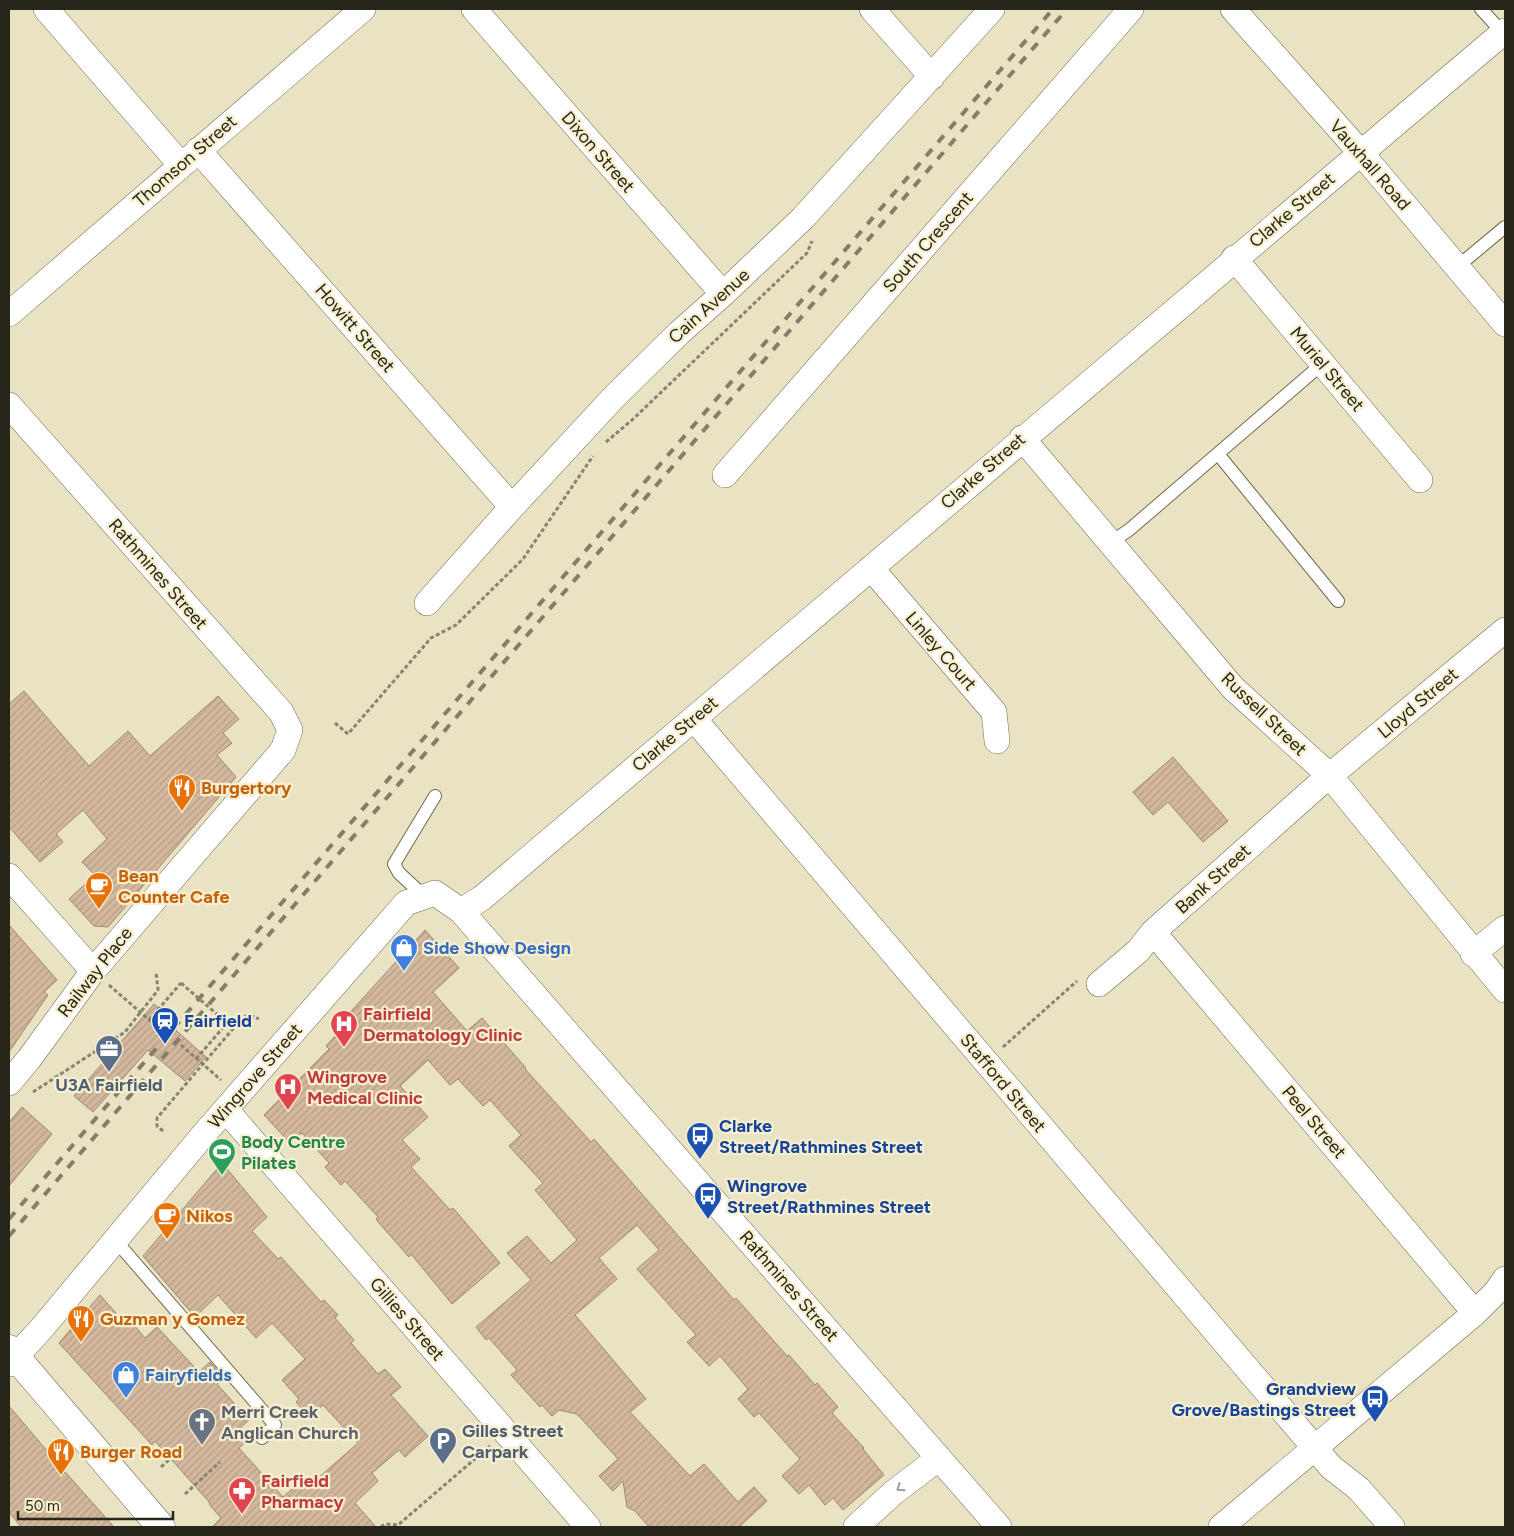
<svg xmlns="http://www.w3.org/2000/svg" width="1514" height="1536" viewBox="0 0 1514 1536" font-family="Figtree,sans-serif">
<style>
.building{fill:url(#building-hatch);stroke:#9d8771}
.lines{fill:none;stroke-linecap:round;stroke-linejoin:round}
.lane-casing{stroke:#6f6a4e;stroke-width:14}
.street-casing{stroke:#6f6a4e;stroke-width:26}
.secondary-casing{stroke:#6f6a4e;stroke-width:29}
.path{stroke:#88846e;stroke-width:3;stroke-dasharray:4 2.5;stroke-linecap:butt}
.lane{stroke:#fff;stroke-width:12}
.street{stroke:#fff;stroke-width:25}
.secondary{stroke:#fff;stroke-width:28}
.rail{stroke:#827e69;stroke-width:4;stroke-dasharray:9 9;stroke-linecap:butt}
.path-bridge{stroke:#88846e;stroke-width:3;stroke-dasharray:4 2.5;stroke-linecap:butt}
.oneway{stroke:#9e9d98}
.labels{text-anchor:middle;dominant-baseline:central;stroke-width:4.5;stroke-linejoin:round;paint-order:stroke}
.street-label{font-size:18px;fill:#28261a;stroke:#f6efd0}
.food-label{font-size:18px;font-weight:bold;fill:#c56008;stroke:#f6efd0;text-anchor:start}
.shop-label{font-size:18px;font-weight:bold;fill:#366cbe;stroke:#f6efd0;text-anchor:start}
.health-label{font-size:18px;font-weight:bold;fill:#be3a42;stroke:#f6efd0;text-anchor:start}
.transit-label{font-size:18px;font-weight:bold;fill:#164399;stroke:#f6efd0;text-anchor:start}
.service-label{font-size:18px;font-weight:bold;fill:#4e5e75;stroke:#f6efd0}
.leisure-label{font-size:18px;font-weight:bold;fill:#27864d;stroke:#f6efd0;text-anchor:start}
.worship-label{font-size:18px;font-weight:bold;fill:#5b616d;stroke:#f6efd0;text-anchor:start}
</style>
<defs>
<pattern id="building-hatch" width="6" height="6" patternUnits="userSpaceOnUse" patternTransform="scale(1.25)"><rect width="6" height="6" fill="#d3b89d"/><path d="M-1 1l2-2M0 6l6-6M5 7l2-2" fill="none" stroke="#b59e87"/></pattern>
</defs>
<rect width="100%" height="100%" fill="#e9e2c3"/>
<path class="building" d="M 24,691 L 89,766 L 128,731 L 150,756 L 218,696 L 239,719 L 223,733 L 232,743 L 217,755 L 236,777 L 108,927 L 94,926 L 69,899 L 95,875 L 82,862 L 107,839 L 83,810 L 56,834 L 63,842 L 40,862 L 9,827 L 9,704 Z
M 1173,757 L 1228,821 L 1203,842 L 1168,802 L 1153,815 L 1133,792 Z
M 9,925 L 57,980 L 44,992 L 48,995 L 9,1052 Z
M 425,930 L 459,968 L 433,992 L 467,1031 L 482,1018 L 526,1068 L 525,1069 L 591,1142 L 594,1139 L 734,1300 L 736,1298 L 787,1356 L 789,1355 L 815,1385 L 817,1383 L 838,1407 L 832,1413 L 864,1448 L 863,1449 L 884,1475 L 843,1510 L 833,1498 L 825,1505 L 809,1485 L 799,1494 L 782,1476 L 800,1459 L 759,1413 L 754,1417 L 738,1399 L 748,1389 L 720,1356 L 709,1366 L 687,1342 L 696,1335 L 637,1269 L 659,1250 L 637,1225 L 599,1258 L 617,1279 L 575,1315 L 646,1399 L 630,1412 L 690,1476 L 704,1464 L 738,1502 L 754,1487 L 767,1501 L 739,1527 L 649,1527 L 635,1511 L 627,1507 L 623,1481 L 613,1491 L 599,1476 L 618,1459 L 577,1414 L 559,1410 L 552,1416 L 542,1405 L 540,1407 L 511,1375 L 517,1370 L 489,1338 L 486,1340 L 476,1327 L 531,1280 L 507,1253 L 527,1236 L 551,1263 L 577,1240 L 535,1190 L 543,1183 L 509,1146 L 521,1135 L 490,1100 L 483,1106 L 458,1079 L 450,1085 L 428,1060 L 400,1086 L 428,1117 L 402,1140 L 420,1159 L 411,1167 L 450,1210 L 453,1208 L 500,1263 L 452,1304 L 411,1254 L 409,1257 L 379,1223 L 376,1219 L 378,1217 L 345,1181 L 341,1185 L 325,1167 L 329,1163 L 302,1133 L 290,1143 L 264,1115 L 329,1049 L 326,1046 L 348,1022 L 345,1019 L 354,1008 Z
M 154,1004 L 174,1020 L 170,1025 L 206,1057 L 185,1081 L 148,1050 L 93,1112 L 74,1096 Z
M 22,1107 L 52,1134 L 9,1186 L 9,1122 Z
M 222,1163 L 267,1217 L 252,1231 L 278,1259 L 281,1257 L 321,1302 L 324,1300 L 338,1315 L 335,1318 L 354,1340 L 351,1343 L 378,1374 L 385,1369 L 401,1387 L 391,1395 L 428,1436 L 405,1457 L 399,1450 L 372,1473 L 378,1481 L 355,1503 L 376,1527 L 212,1527 L 221,1518 L 209,1504 L 210,1503 L 155,1441 L 152,1445 L 59,1343 L 100,1295 L 123,1321 L 127,1317 L 145,1338 L 157,1327 L 199,1372 L 210,1362 L 224,1378 L 217,1384 L 249,1420 L 239,1429 L 249,1439 L 239,1448 L 283,1497 L 302,1480 L 308,1487 L 358,1443 L 323,1405 L 309,1417 L 296,1402 L 299,1399 L 282,1380 L 305,1359 L 272,1323 L 256,1338 L 218,1295 L 195,1317 L 143,1256 Z
M 9,1406 L 59,1465 L 114,1527 L 21,1527 L 9,1512 Z"/>
<g class="lines">
<defs>
<path id="lane" d="M 1481,9 L 1503,33
M 1457,267 L 1505,227
M 1218,454 L 1338,601
M 1111,542 L 1129,530 L 1322,364
M 425,897 L 399,873 L 394,864 L 435,796
M 116,1241 L 275,1425 L 262,1438"/>
<path id="street" d="M 46,9 L 180,164
M 474,9 L 723,294
M 872,9 L 932,77
M 1233,9 L 1361,153 L 1505,324
M 198,150 L 512,507
M 1234,258 L 1420,480
M 9,314 L 363,9
M 9,405 L 281,712 L 290,730 L 283,750 L 93,971 L 29,1059 L 9,1083
M 1022,438 L 1233,688 L 1330,776 L 1505,990
M 725,475 L 1131,9
M 871,568 L 994,712 L 997,741
M 427,603 L 512,507 L 614,397 L 679,333 L 723,294 L 803,218 L 992,9
M 694,719 L 1331,1467 L 1359,1489 L 1392,1527
M 9,876 L 93,971
M 461,911 L 482,898 L 1505,31
M 1153,932 L 1475,1313
M 1473,954 L 1505,928
M 1099,984 L 1138,951 L 1153,932 L 1315,788 L 1505,630
M 226,1110 L 588,1527
M 9,1364 L 42,1328 L 204,1134 L 406,903 L 435,893 L 461,911 L 999,1527
M 856,1527 L 893,1493 L 939,1458
M 1221,1527 L 1475,1313 L 1496,1292 L 1505,1279"/>
<path id="secondary" d="M 9,1349 L 161,1527"/>
</defs>
<use href="#lane" class="lane-casing"/>
<use href="#street" class="street-casing"/>
<use href="#secondary" class="secondary-casing"/>
<path class="path" d="M 606,442 L 632,420 L 807,253 L 812,241
M 335,723 L 348,734 L 431,638 L 456,625 L 523,559 L 593,456
M 109,985 L 162,1031
M 149,1020 L 181,983
M 181,1045 L 221,1080
M 1003,1047 L 1077,981
M 196,1059 L 227,1023
M 33,1092 L 125,1032 L 158,990 L 156,972
M 163,1131 L 157,1126 L 157,1118 L 243,1017 L 250,1015 L 259,1019
M 161,1467 L 171,1458
M 185,1494 L 220,1462
M 381,1527 L 385,1524 L 398,1525 L 490,1446"/>
<use href="#lane" class="lane"/>
<use href="#street" class="street"/>
<use href="#secondary" class="secondary"/>
<path class="rail" d="M 9,1219 L 1053,9
M 9,1236 L 1067,9"/>
<path class="path-bridge" d="M 181,983 L 227,1023"/>
</g>
<defs><path id="oneway-chevron" d="M-2-3.5L2.5 0L-2 3.5" fill="none" stroke-width="1.6" stroke-linecap="round" stroke-linejoin="round" transform="scale(1.25)"/></defs>
<use class="oneway" href="#oneway-chevron" transform="translate(900 1488) rotate(145)"/>
<defs>
<symbol id="restaurant-pin" viewBox="-11 -11 22 30"><path d="M0 17L-7.5 6A9.5 9.5 0 1 1 7.5 6Z" fill="#e8710a" stroke="#f6efd0"/><path d="M-5-6h1v4h1v-4h1v4h1v-4h1v5L-1.5 .5V6h-2V.5L-5-1ZM5-6V6H3V1.5H1.5Q1.5-4 5-6Z" fill="#fff"/></symbol>
<symbol id="cafe-pin" viewBox="-11 -11 22 30"><path d="M0 17L-7.5 6A9.5 9.5 0 1 1 7.5 6Z" fill="#e8710a" stroke="#f6efd0"/><path d="M-5.5-4.5H6V0H3Q3 3.5 0 3.5H-2.5Q-5.5 3.5-5.5 0ZM3-3.2v2h1.7v-2ZM-6 4.5H4V6H-6Z" fill="#fff"/></symbol>
<symbol id="shop-pin" viewBox="-11 -11 22 30"><path d="M0 17L-7.5 6A9.5 9.5 0 1 1 7.5 6Z" fill="#3f7fe0" stroke="#f6efd0"/><path d="M-5-2.5h2.3a2.7 3.5 0 0 1 5.4 0H5L5.5 6h-11ZM-1.5-2.5h3a1.5 2.3 0 0 0-3 0Z" fill="#fff"/></symbol>
<symbol id="station-pin" viewBox="-11 -11 22 30"><path d="M0 17L-7.5 6A9.5 9.5 0 1 1 7.5 6Z" fill="#1a4fb4" stroke="#f6efd0"/><path d="M-3-6H3Q5-6 5-4V2Q5 4 3 4L4.5 6H3L1.5 4h-3L-3 6H-4.5L-3 4Q-5 4-5 2V-4Q-5-6-3-6ZM-3.5-4v3h7v-3ZM-3.5 1v1.5H-2V1ZM2 1v1.5H3.5V1Z" fill="#fff"/></symbol>
<symbol id="hospital-pin" viewBox="-11 -11 22 30"><path d="M0 17L-7.5 6A9.5 9.5 0 1 1 7.5 6Z" fill="#e0444e" stroke="#f6efd0"/><path d="M-5-5h3v3.5h4V-5h3V5h-3V1.5h-4V5h-3Z" fill="#fff"/></symbol>
<symbol id="office-pin" viewBox="-11 -11 22 30"><path d="M0 17L-7.5 6A9.5 9.5 0 1 1 7.5 6Z" fill="#5c6f8a" stroke="#f6efd0"/><path d="M-6-3h4V-5.5h4V-3h4V5H-6ZM-1-4.5V-3h2v-1.5ZM-6 0V1H6V0Z" fill="#fff"/></symbol>
<symbol id="bus-pin" viewBox="-11 -11 22 30"><path d="M0 17L-7.5 6A9.5 9.5 0 1 1 7.5 6Z" fill="#1a4fb4" stroke="#f6efd0"/><path d="M-5-6H5V4H4V6H2V4H-2V6H-4V4H-5ZM-3.5-4V0h7V-4ZM-3.5 1.2v1.5H-2V1.2ZM2 1.2v1.5H3.5V1.2Z" fill="#fff"/></symbol>
<symbol id="stadium-pin" viewBox="-11 -11 22 30"><path d="M0 17L-7.5 6A9.5 9.5 0 1 1 7.5 6Z" fill="#2e9e5b" stroke="#f6efd0"/><path d="M0-5a6.5 5 0 1 0 0 10a6.5 5 0 1 0 0-10ZM-3.5-1.8h7v3.6h-7Z" fill="#fff"/></symbol>
<symbol id="church-pin" viewBox="-11 -11 22 30"><path d="M0 17L-7.5 6A9.5 9.5 0 1 1 7.5 6Z" fill="#6b7280" stroke="#f6efd0"/><path d="M-1.2-6h2.4v3.5h3.3v2.4h-3.3V6h-2.4V-.1h-3.3v-2.4h3.3Z" fill="#fff"/></symbol>
<symbol id="parking-pin" viewBox="-11 -11 22 30"><path d="M0 17L-7.5 6A9.5 9.5 0 1 1 7.5 6Z" fill="#5c6f8a" stroke="#f6efd0"/><path d="M-3.5-5.5H1a3.5 3.5 0 0 1 0 7H-1V5.5H-3.5ZM-1-3.4V-.6H.8a1.4 1.4 0 0 0 0-2.8Z" fill="#fff"/></symbol>
<symbol id="pharmacy-pin" viewBox="-11 -11 22 30"><path d="M0 17L-7.5 6A9.5 9.5 0 1 1 7.5 6Z" fill="#e0444e" stroke="#f6efd0"/><path d="M-2-6h4v4h4v4h-4v4h-4v-4h-4v-4h4Z" fill="#fff"/></symbol>
</defs>
<g fill-rule="evenodd">
<use href="#restaurant-pin" x="166" y="772" width="32" height="43"/>
<use href="#cafe-pin" x="83" y="870" width="32" height="43"/>
<use href="#shop-pin" x="388" y="932" width="32" height="43"/>
<use href="#station-pin" x="149" y="1005" width="32" height="43"/>
<use href="#hospital-pin" x="328" y="1008" width="32" height="43"/>
<use href="#office-pin" x="93" y="1033" width="32" height="43"/>
<use href="#hospital-pin" x="272" y="1071" width="32" height="43"/>
<use href="#bus-pin" x="684" y="1120" width="32" height="43"/>
<use href="#stadium-pin" x="206" y="1136" width="32" height="43"/>
<use href="#bus-pin" x="692" y="1180" width="32" height="43"/>
<use href="#cafe-pin" x="151" y="1200" width="32" height="43"/>
<use href="#restaurant-pin" x="65" y="1303" width="32" height="43"/>
<use href="#shop-pin" x="110" y="1359" width="32" height="43"/>
<use href="#bus-pin" x="1359" y="1383" width="32" height="43"/>
<use href="#church-pin" x="186" y="1406" width="32" height="43"/>
<use href="#parking-pin" x="427" y="1425" width="32" height="43"/>
<use href="#restaurant-pin" x="45" y="1436" width="32" height="43"/>
<use href="#pharmacy-pin" x="226" y="1475" width="32" height="43"/>
</g>
<g class="labels">
<g class="street-label">
<text transform="translate(598 152) rotate(49)">Dixon Street</text>
<text transform="translate(185 161) rotate(-41)">Thomson Street</text>
<text transform="translate(1370 165) rotate(49)">Vauxhall Road</text>
<text transform="translate(1292 210) rotate(-40)">Clarke Street</text>
<text transform="translate(928 242) rotate(-49)">South Crescent</text>
<text transform="translate(709 306) rotate(-42)">Cain Avenue</text>
<text transform="translate(355 328) rotate(49)">Howitt Street</text>
<text transform="translate(1327 369) rotate(50)">Muriel Street</text>
<text transform="translate(983 471) rotate(-41)">Clarke Street</text>
<text transform="translate(158 574) rotate(49)">Rathmines Street</text>
<text transform="translate(941 651) rotate(49)">Linley Court</text>
<text transform="translate(1418 703) rotate(-40)">Lloyd Street</text>
<text transform="translate(1264 714) rotate(44)">Russell Street</text>
<text transform="translate(675 734) rotate(-40)">Clarke Street</text>
<text transform="translate(1213 879) rotate(-42)">Bank Street</text>
<text transform="translate(95 972) rotate(-52)">Railway Place</text>
<text transform="translate(255 1076) rotate(-49)">Wingrove Street</text>
<text transform="translate(1003 1083) rotate(50)">Stafford Street</text>
<text transform="translate(1314 1122) rotate(50)">Peel Street</text>
<text transform="translate(789 1286) rotate(49)">Rathmines Street</text>
<text transform="translate(407 1319) rotate(49)">Gillies Street</text>
</g>
<g class="food-label">
<text x="201" y="788">Burgertory</text>
<text x="118" y="876">Bean<tspan x="118" dy="21">Counter Cafe</tspan></text>
<text x="186" y="1216">Nikos</text>
<text x="100" y="1319">Guzman y Gomez</text>
<text x="80" y="1452">Burger Road</text>
</g>
<g class="shop-label">
<text x="423" y="948">Side Show Design</text>
<text x="145" y="1375">Fairyfields</text>
</g>
<g class="health-label">
<text x="363" y="1014">Fairfield<tspan x="363" dy="21">Dermatology Clinic</tspan></text>
<text x="307" y="1077">Wingrove<tspan x="307" dy="21">Medical Clinic</tspan></text>
<text x="261" y="1481">Fairfield<tspan x="261" dy="21">Pharmacy</tspan></text>
</g>
<g class="transit-label">
<text x="184" y="1021">Fairfield</text>
<text x="719" y="1126">Clarke<tspan x="719" dy="21">Street/Rathmines Street</tspan></text>
<text x="727" y="1186">Wingrove<tspan x="727" dy="21">Street/Rathmines Street</tspan></text>
<text x="1356" y="1389" text-anchor="end">Grandview<tspan x="1356" dy="21">Grove/Bastings Street</tspan></text>
</g>
<g class="service-label">
<text x="109" y="1085">U3A Fairfield</text>
<text x="462" y="1431" text-anchor="start">Gilles Street<tspan x="462" dy="21">Carpark</tspan></text>
</g>
<g class="leisure-label">
<text x="241" y="1142">Body Centre<tspan x="241" dy="21">Pilates</tspan></text>
</g>
<g class="worship-label">
<text x="221" y="1412">Merri Creek<tspan x="221" dy="21">Anglican Church</tspan></text>
</g>
</g>
<rect width="1514" height="1536" fill="none" stroke="#28261a" stroke-width="20"/>
<path d="M18 1511v8h155v-8" fill="none" stroke="#28261a" stroke-width="2.5"/>
<text x="25" y="1511" font-size="15" fill="#28261a" stroke="#f6efd0" stroke-width="4" paint-order="stroke">50 m</text>
</svg>
